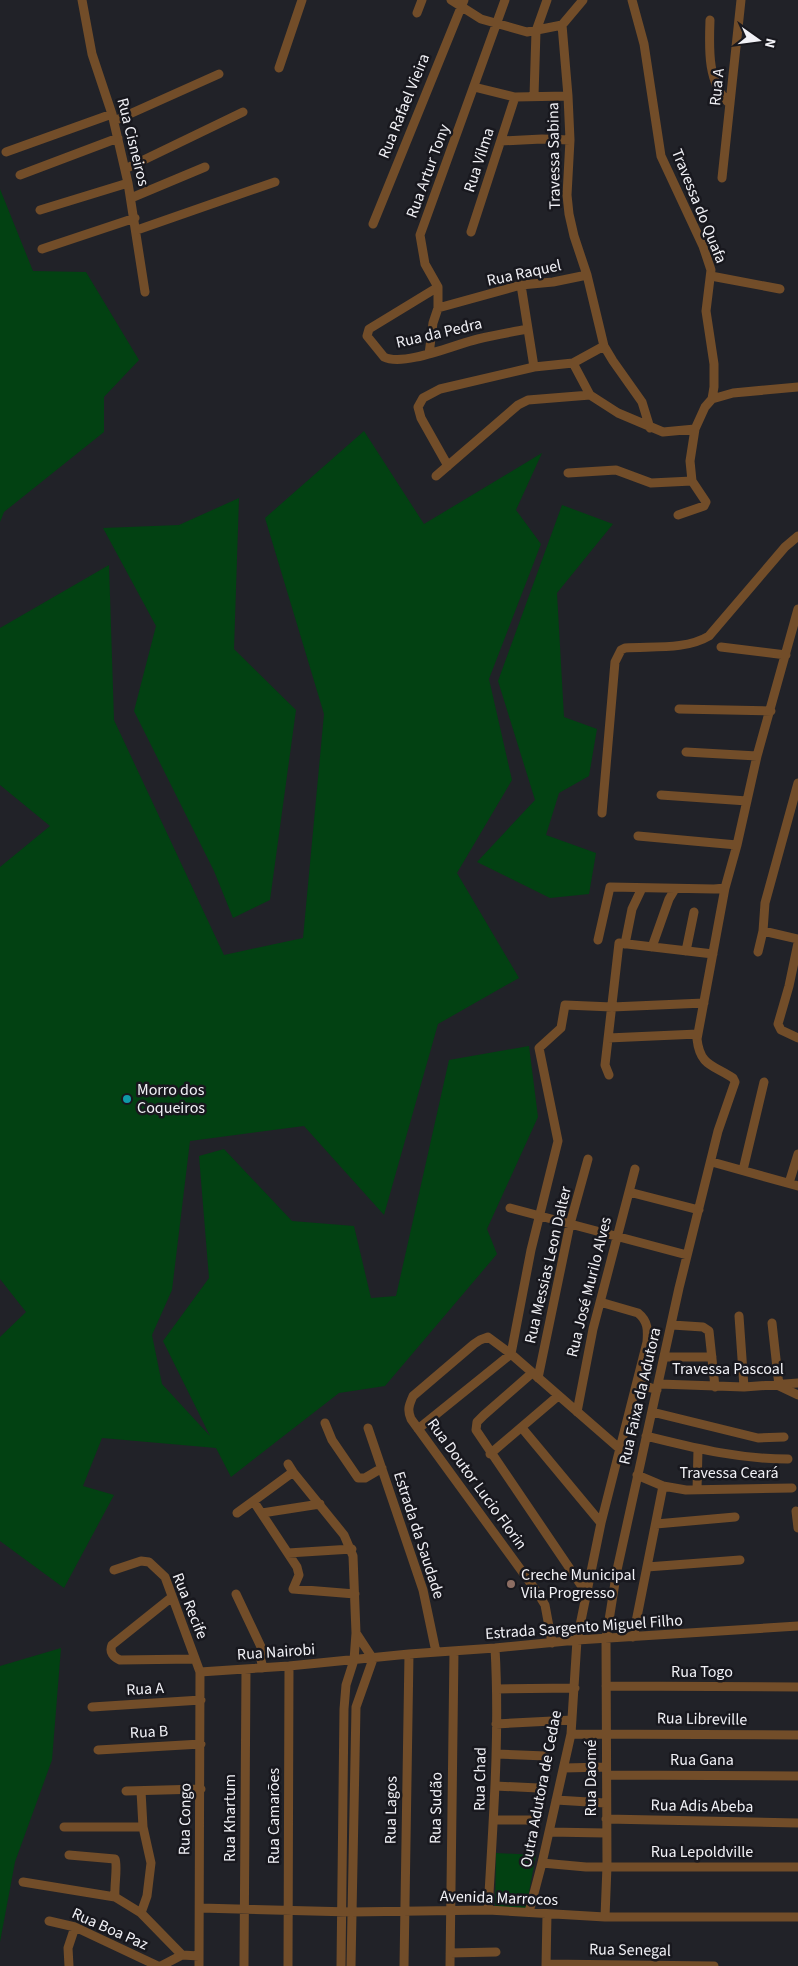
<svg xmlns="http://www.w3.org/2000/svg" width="798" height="1966" viewBox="0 0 798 1966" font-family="'Source Sans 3',sans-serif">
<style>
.green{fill:#024112}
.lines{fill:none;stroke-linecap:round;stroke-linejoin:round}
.street{stroke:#724d29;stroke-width:9}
.culture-dot{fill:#0f9aa8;stroke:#18181e;stroke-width:2}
.education-dot{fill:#8d6e63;stroke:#18181e;stroke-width:2}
.labels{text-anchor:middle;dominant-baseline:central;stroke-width:5;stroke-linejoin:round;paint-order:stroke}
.street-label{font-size:16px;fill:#f1f1f6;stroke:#18181e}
.poi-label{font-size:16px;fill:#f1f1f6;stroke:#18181e;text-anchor:start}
</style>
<rect width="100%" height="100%" fill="#212228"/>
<path class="green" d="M 0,189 L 33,271 L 86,272 L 139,360 L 104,397 L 104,432 L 4,512 L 0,522 Z
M 364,431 L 424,524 L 542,453 L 516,510 L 541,544 L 489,679 L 512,780 L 457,873 L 519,978 L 438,1024 L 384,1215 L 304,1126 L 190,1141 L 172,1290 L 152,1335 L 162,1384 L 210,1436 L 163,1341 L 209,1278 L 199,1156 L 224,1149 L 292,1221 L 354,1226 L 371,1298 L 396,1296 L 449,1060 L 529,1046 L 538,1117 L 487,1229 L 497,1254 L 385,1386 L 339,1393 L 231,1477 L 216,1448 L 102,1438 L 83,1486 L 114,1495 L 64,1588 L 0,1541 L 0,1337 L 26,1312 L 0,1279 L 0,867 L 50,826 L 0,785 L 0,628 L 109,565 L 114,720 L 224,955 L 303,938 L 324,714 L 265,518 Z
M 239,498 L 234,649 L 296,710 L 270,900 L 233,918 L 214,871 L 134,711 L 156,626 L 103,528 L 179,525 Z
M 562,505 L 613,524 L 557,593 L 564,717 L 597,729 L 589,776 L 559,793 L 546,835 L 596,853 L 589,894 L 550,898 L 477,862 L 535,800 L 498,681 Z
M 61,1648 L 52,1760 L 15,1862 L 0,1942 L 0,1666 Z
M 496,1853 L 536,1855 L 526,1908 L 495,1907 Z"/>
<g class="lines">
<path class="street" d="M 82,0 L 92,54 L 112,114 L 128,183 L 145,292
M 451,0 L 481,19 L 527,32 L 562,25 L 583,0
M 632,0 L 644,44 L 661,156 L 703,246 L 711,270 L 706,311 L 714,364 L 714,387 L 712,399 L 705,407 L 695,429 L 690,461 L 692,481 L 706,502 L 704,506 L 678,515
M 417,13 L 422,0
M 710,20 C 709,48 707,84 730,104
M 562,25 L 568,96 L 570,140 L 567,195 L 569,214 L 574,236 L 587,275 L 604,346 L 613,361 L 642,402 L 650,428
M 279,68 L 302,0
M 474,87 L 515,97 L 568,96
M 534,96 L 536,31 L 547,0
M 114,121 L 219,74
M 501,141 L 542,139 L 570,140
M 6,152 L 112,114
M 125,169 L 243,112
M 20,175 L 118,138
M 722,178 L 741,0
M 131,198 L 205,167
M 40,210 L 128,183
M 373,224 L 464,0
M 137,230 L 275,182
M 471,232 L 515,97
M 42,249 L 135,218
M 711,276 L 780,289
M 521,285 L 534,367
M 438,287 L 369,329 L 367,336 L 384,357 C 404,367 456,344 478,339 C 495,335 512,332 528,329
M 438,308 L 521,285 L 553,282 L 587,275
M 429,354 L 433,323 L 438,308 L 438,287 L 425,264 L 420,235 L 505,0
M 573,363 L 590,395 L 618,413 L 663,432 L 695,429
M 712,399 L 733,393 L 798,387
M 448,466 L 421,418 L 418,407 L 423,398 L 440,389 L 534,367 L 573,363 L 604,346
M 568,473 L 616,470 L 651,483 L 692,481
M 436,476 L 518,405 L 528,400 L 590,395
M 721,647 L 786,655
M 679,709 L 771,711
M 686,752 L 757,756
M 661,795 L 747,801
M 602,813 L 615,662 L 621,650 L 625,648 C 652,646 686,650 709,636 L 785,547 L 798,536
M 638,836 L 737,845
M 763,931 L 798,939
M 598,940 L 610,887 L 714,889 L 725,888 L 737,845 L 757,756 L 798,609
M 798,943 L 789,986 L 778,1024 L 781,1030 L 798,1038
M 625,944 L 632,909 L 642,888
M 652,947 L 669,899 L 675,889
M 686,951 L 694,912
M 758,952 L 763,931 L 765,903 L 798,783
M 608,1038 L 698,1034
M 609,1075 L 605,1065 L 619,943 L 713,954
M 712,1162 L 798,1186
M 743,1170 L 764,1082
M 789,1183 L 798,1154
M 629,1192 L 699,1210
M 510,1208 L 687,1255
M 739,1316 L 744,1387
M 772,1323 L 779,1386 L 798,1395
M 672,1325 L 703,1327 L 709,1331 L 715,1387
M 665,1357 L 712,1357
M 532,1373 L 484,1415 L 477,1422 L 476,1430 L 587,1594
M 538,1378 L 570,1224 L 588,1159
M 637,1383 L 657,1390
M 659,1384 L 744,1387 L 798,1383
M 577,1412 L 593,1329 L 635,1169
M 652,1412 L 758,1438 L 784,1437
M 325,1423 L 332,1440 L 358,1478 L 365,1478 L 382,1468
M 368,1428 L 423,1590 L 436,1652
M 522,1428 L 601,1523
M 418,1429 L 511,1354 L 531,1250 L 558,1141 L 539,1048 L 561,1028 L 565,1005 L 612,1007 L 704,1003
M 646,1436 C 695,1448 737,1459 788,1459
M 490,1454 L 558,1396
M 288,1464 L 293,1472 L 344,1535 L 353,1556 L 356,1633 L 354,1660 L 346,1685 L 344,1709 L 341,1966
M 637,1475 L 663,1486 L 686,1490 L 792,1488
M 697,1490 L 698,1449
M 254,1502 L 297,1567 L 299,1575 L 293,1589 L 355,1594
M 796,1511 L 798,1528
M 237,1513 L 293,1472
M 262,1513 L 320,1504
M 656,1524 L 735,1517
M 288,1553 L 352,1549
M 647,1567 L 740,1560
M 114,1570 L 141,1561 L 149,1562 L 165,1577 L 200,1672 L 199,1966
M 236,1594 L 262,1649 L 260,1656 L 263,1668
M 172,1597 L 112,1645 C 109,1652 113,1657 120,1660 L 195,1659
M 633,1637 L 663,1486
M 552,1643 L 545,1605 L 537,1592 L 411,1419 C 407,1410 409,1405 413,1396 L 474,1344 L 480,1340 L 488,1337 L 511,1354 L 620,1449
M 200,1672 L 289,1666 L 409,1654 L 495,1648 L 577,1640 L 798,1626
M 606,1686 L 798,1687
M 497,1689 L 575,1688
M 92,1707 L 201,1700
M 496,1724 L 572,1720
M 571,1734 L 798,1735
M 98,1750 L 201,1744
M 496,1754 L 546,1756
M 564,1768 L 606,1767
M 607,1775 L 798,1776
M 495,1786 L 538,1788
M 126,1791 L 201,1789
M 556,1800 L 605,1803
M 606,1819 L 798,1823
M 494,1820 L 531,1820
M 64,1827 L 143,1827
M 549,1832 L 605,1833
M 69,1855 L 115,1859 C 118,1865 114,1886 115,1897
M 542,1863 L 586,1867 L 798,1867
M 23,1882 L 115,1897 L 141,1913 L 182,1955 L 199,1956
M 200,1908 L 351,1912 L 488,1910 L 605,1917 L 798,1917
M 488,1910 C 493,1823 500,1736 495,1648
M 529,1912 L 542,1863 L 571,1734 L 577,1640 L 601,1523 L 647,1342 C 648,1330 648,1321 638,1313 L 600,1302
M 141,1913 L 147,1896 L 151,1863 L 143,1827 L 141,1791
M 605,1917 L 607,1866 L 606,1639 L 617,1570 L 679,1288 L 718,1131 L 735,1082 L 733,1078 C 713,1065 700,1066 697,1039 L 725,888
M 49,1921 L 75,1927 L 158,1966
M 450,1953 L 496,1952
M 546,1964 L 714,1966
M 69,1966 L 68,1948 L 75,1927
M 161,1966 L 182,1955
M 244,1966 L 246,1670
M 288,1966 L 289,1666
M 351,1966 L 356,1707 L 373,1659 L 356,1633
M 404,1966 L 409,1654
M 450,1966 L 454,1651
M 546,1966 L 547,1914"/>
</g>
<circle class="culture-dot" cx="127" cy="1099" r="5"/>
<circle class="education-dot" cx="511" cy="1584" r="5"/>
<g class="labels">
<g class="street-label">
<text transform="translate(717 87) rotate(-84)">Rua A</text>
<text transform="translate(404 106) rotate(-68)">Rua Rafael Vieira</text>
<text transform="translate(133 142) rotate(76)">Rua Cisneiros</text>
<text transform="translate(554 156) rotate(-91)">Travessa Sabina</text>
<text transform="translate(479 160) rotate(-72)">Rua Vilma</text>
<text transform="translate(428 171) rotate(-70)">Rua Artur Tony</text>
<text transform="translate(699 206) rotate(68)">Travessa do Quafa</text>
<text transform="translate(524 273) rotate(-12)">Rua Raquel</text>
<text transform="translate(439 333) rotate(-13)">Rua da Pedra</text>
<text transform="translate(548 1265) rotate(-77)">Rua Messias Leon Dalter</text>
<text transform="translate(589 1287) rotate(-76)">Rua José Murilo Alves</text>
<text x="728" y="1369">Travessa Pascoal</text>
<text transform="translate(640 1396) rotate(-77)">Rua Faixa da Adutora</text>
<text x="729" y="1473">Travessa Ceará</text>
<text transform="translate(477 1484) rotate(54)">Rua Doutor Lucio Florin</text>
<text transform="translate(419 1535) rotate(72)">Estrada da Saudade</text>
<text transform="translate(190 1606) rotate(68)">Rua Recife</text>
<text transform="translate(584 1627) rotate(-4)">Estrada Sargento Miguel Filho</text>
<text transform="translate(276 1652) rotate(-4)">Rua Nairobi</text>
<text x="702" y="1672">Rua Togo</text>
<text transform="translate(145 1689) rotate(-3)">Rua A</text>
<text transform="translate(702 1719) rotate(1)">Rua Libreville</text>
<text transform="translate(149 1732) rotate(-3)">Rua B</text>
<text x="702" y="1760">Rua Gana</text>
<text transform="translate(591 1778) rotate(-90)">Rua Daomé</text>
<text transform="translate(480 1779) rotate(-89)">Rua Chad</text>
<text transform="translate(541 1789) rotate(-79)">Outra Adutora de Cedae</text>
<text transform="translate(702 1806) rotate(1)">Rua Adis Abeba</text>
<text transform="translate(436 1808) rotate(-89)">Rua Sudão</text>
<text transform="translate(391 1810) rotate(-89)">Rua Lagos</text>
<text transform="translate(274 1816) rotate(-90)">Rua Camarões</text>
<text transform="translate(230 1818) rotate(-90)">Rua Khartum</text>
<text transform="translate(185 1819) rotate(-89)">Rua Congo</text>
<text x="702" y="1852">Rua Lepoldville</text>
<text transform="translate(499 1898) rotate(2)">Avenida Marrocos</text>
<text transform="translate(110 1929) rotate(24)">Rua Boa Paz</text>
<text transform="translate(630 1950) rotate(1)">Rua Senegal</text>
</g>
<g class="poi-label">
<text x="137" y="1090">Morro dos<tspan x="137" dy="18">Coqueiros</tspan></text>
<text x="521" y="1575">Creche Municipal<tspan x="521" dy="18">Vila Progresso</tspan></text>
</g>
</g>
<g transform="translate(758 40) rotate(104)" stroke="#18181e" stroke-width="4" paint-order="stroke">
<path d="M0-4L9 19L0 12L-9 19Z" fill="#f1f1f6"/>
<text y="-8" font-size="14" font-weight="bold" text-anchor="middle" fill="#f1f1f6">N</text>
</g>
</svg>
